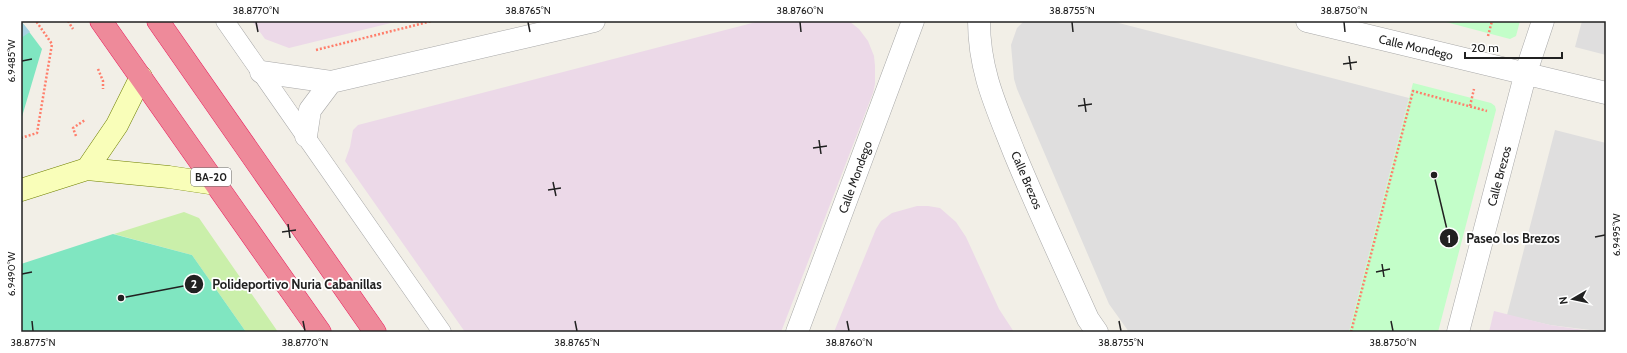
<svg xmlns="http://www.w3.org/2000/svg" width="1627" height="353" viewBox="0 0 1627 353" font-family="Cabin,sans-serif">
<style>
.residential{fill:#dfdede}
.industrial{fill:#ecd9e8}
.grass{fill:#caefaa}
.park{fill:#c3fec9}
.pitch{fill:#80e6c1}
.water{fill:#a5d3e2}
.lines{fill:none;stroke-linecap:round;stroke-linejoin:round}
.lane-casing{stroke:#a8a8a8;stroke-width:19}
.street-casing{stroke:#a8a8a8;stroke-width:23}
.secondary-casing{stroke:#6f8000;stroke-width:23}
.highway-casing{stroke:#e91c5c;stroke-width:23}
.path{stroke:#ff7e6b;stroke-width:2.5;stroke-dasharray:2 2;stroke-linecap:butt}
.lane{stroke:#fff;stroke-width:18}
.street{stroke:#fff;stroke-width:22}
.secondary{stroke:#f9feb9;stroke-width:22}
.highway{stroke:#ee8a9a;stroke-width:22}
.ticks{fill:none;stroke:#212121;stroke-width:1.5}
.labels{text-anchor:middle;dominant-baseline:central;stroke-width:3.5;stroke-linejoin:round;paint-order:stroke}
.shield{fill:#fff;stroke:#646464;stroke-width:1}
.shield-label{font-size:11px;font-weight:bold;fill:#212121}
.street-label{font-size:12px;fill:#212121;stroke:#fff}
.leader{fill:none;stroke:#212121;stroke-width:1.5}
.callout-dot{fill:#212121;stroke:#fff;stroke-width:1.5}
.mark-label{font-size:12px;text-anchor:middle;font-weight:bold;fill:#fff}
.callout-label{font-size:13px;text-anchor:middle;font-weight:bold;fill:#212121;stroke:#fff;stroke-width:3.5;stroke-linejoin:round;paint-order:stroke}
.neatline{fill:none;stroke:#212121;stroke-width:1.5}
.ticks-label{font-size:10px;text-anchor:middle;fill:#212121}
</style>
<rect width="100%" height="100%" fill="#f2efe7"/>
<path class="residential" d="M 1024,21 L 1111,21 L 1409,98 L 1349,332 L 1129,332 L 1109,304 L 1017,89 L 1014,79 L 1011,45 L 1017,28 Z
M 1582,21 L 1606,21 L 1606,55 L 1575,47 Z
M 1555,130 L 1606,143 L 1606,332 L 1550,325 L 1507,315 Z"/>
<path class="industrial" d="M 252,21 L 399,21 L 289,48 L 265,39 Z
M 760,21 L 849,21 L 859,29 L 868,41 L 874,56 L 875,66 L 875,84 L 873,93 L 781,332 L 465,332 L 345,161 L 350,147 L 353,130 L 358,125 Z
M 917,206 L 928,206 L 940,208 L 956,222 L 966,237 L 999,309 L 1014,332 L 834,332 L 876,229 L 881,221 L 892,213 Z
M 1494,311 L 1550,325 L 1598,332 L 1489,332 Z"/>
<path class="grass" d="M 184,212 L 199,218 L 278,332 L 246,332 L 192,255 L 114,234 Z"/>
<path class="park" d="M 1442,21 L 1520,21 L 1516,36 L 1510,39 Z
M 1413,83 L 1491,103 L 1495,106 L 1496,110 L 1438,332 L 1349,332 Z"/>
<path class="pitch" d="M 21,21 L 42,49 L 21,120 Z
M 113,234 L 192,255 L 246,332 L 21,332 L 21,264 Z"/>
<path class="water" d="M 21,21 L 30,32 L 21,38 Z"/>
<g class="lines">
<defs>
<path id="lane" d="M 225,21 L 442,332"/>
<path id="street" d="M 979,21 C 979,71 996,106 1014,152 C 1037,208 1063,263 1088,319 L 1097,332
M 1307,21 L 1606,93
M 261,72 L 331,82 L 594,21
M 306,136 L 310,110 L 331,82
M 797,332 L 913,21
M 1458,332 L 1526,72 L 1543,21"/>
<path id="secondary" d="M 87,169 L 117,125 L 141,77
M 21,190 L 87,169 L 169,177 L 216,184"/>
<path id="highway" d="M 101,21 L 320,332
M 158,21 L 375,332"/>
</defs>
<use href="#lane" class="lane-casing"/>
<use href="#street" class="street-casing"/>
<use href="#secondary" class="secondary-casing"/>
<use href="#highway" class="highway-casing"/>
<path class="path" d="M 68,21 L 73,29
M 1488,36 L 1492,21
M 316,50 L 432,21
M 98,69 L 103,81 L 103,89
M 1470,106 L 1474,89
M 76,136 L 73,128 L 85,120
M 21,138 L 37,133 L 52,44 L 36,21
M 1351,332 L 1413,91 L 1487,111"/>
<use href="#lane" class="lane"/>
<use href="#street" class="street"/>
<use href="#secondary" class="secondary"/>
<use href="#highway" class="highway"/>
</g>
<path class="ticks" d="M 256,22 L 258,32M 528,22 L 530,32M 800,22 L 801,32M 1072,22 L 1073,32M 1344,22 L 1345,32M 1349,56 L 1351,70M 22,61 L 32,59M 1343,64 L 1357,62M 1084,98 L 1086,112M 1078,106 L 1092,104M 819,140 L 821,154M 813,148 L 827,146M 553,182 L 556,196M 548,190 L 561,188M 288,224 L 290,238M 282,232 L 296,230M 1595,237 L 1605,235M 1382,264 L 1384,277M 1376,272 L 1390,269M 22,274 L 32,272M 32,321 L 33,331M 303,321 L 305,331M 575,321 L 577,331M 847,321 L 849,331M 1119,321 L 1121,331M 1391,321 L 1393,331"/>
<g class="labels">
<rect class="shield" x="191" y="168" width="40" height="18" rx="3"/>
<g class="shield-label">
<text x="211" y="177">BA-20</text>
</g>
<g class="street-label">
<text transform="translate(1416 47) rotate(13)">Calle Mondego</text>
<text transform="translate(1499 176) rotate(-75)">Calle Brezos</text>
<text transform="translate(855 177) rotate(-70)">Calle Mondego</text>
<text transform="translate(1027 180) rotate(67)">Calle Brezos</text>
</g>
</g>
<path class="leader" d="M1434 175L1449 238M121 298L194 284"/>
<g class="callout-dot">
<circle cx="1434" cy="175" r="4"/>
<circle cx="121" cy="298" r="4"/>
<circle cx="1449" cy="238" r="10"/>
<circle cx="194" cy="284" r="10"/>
</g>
<g class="mark-label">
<text x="1449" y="243">1</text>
<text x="194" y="288">2</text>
</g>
<g class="callout-label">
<text x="1513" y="243">Paseo los Brezos</text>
<text x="297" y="289">Polideportivo Nuria Cabanillas</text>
</g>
<rect width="1627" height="353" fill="none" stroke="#ffffff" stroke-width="44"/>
<g transform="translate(1573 299) rotate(261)" stroke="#ffffff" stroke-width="3" paint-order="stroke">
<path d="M0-3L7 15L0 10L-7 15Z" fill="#212121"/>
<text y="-6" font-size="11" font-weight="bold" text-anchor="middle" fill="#212121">N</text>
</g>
<path d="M1465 52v6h97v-6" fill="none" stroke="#212121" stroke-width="2"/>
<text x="1471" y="52" font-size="12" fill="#212121" stroke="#ffffff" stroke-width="3" paint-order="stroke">20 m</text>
<rect x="22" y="22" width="1583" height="309" class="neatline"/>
<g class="ticks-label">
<text x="256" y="14">38.8770°N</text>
<text x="528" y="14">38.8765°N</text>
<text x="800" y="14">38.8760°N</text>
<text x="1072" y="14">38.8755°N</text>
<text x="1344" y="14">38.8750°N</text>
<text transform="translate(11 61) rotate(-90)" y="4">6.9485°W</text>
<text transform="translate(1616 235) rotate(-90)" y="4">6.9495°W</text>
<text transform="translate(11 274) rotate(-90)" y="4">6.9490°W</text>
<text x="33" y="346">38.8775°N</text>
<text x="305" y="346">38.8770°N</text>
<text x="577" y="346">38.8765°N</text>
<text x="849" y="346">38.8760°N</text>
<text x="1121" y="346">38.8755°N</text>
<text x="1393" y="346">38.8750°N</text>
</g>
</svg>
